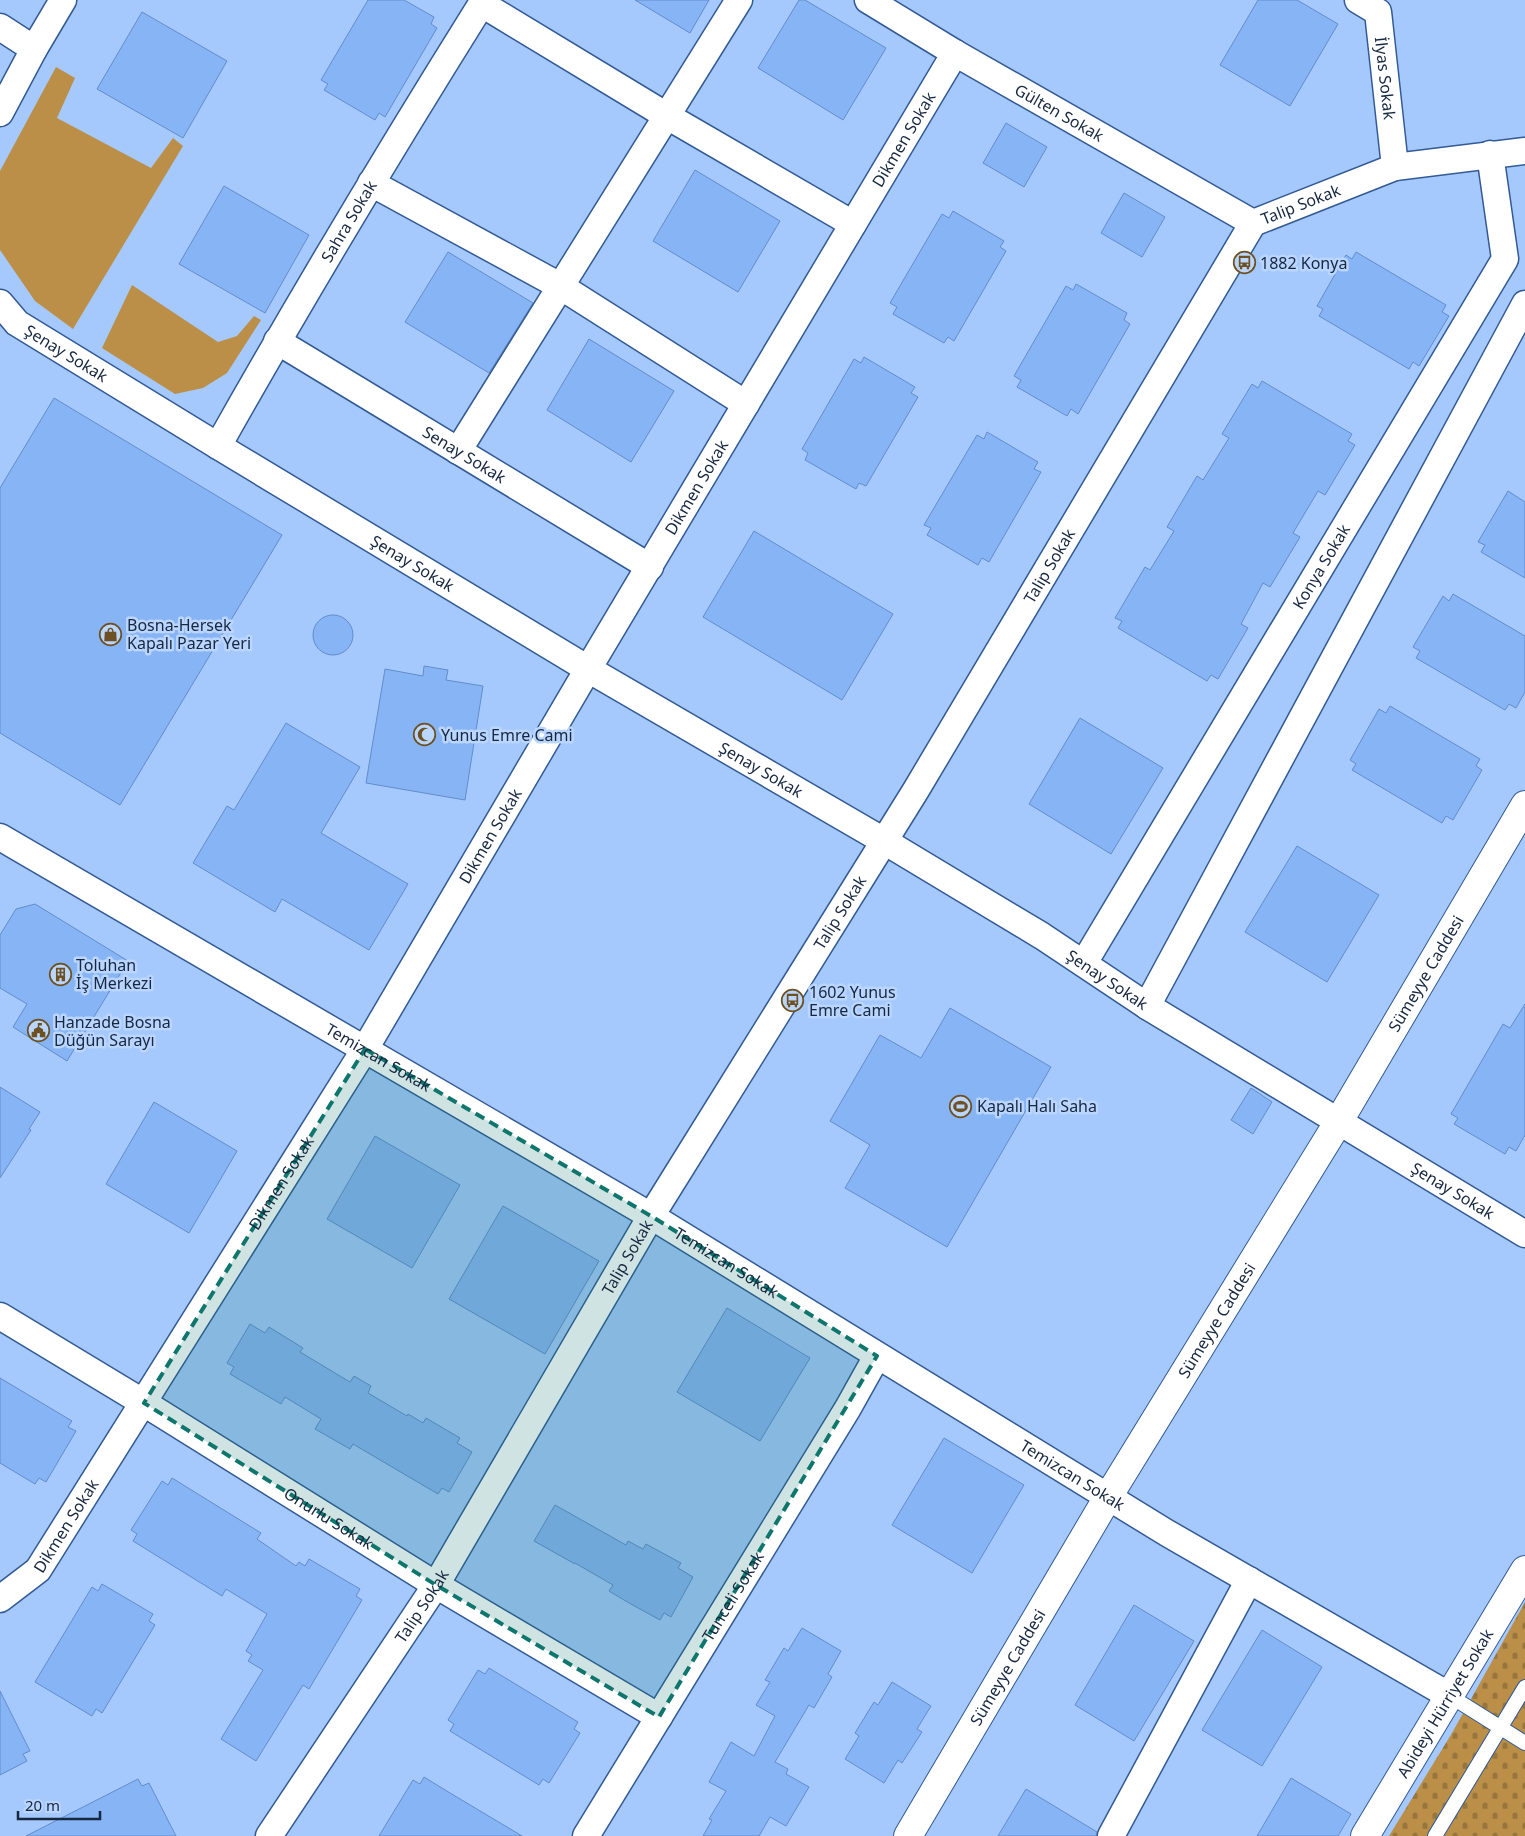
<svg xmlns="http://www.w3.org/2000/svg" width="1525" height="1836" viewBox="0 0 1525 1836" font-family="'Noto Sans',sans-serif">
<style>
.green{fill:#bb8f48}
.cemetery{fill:url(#cemetery-stones)}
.building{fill:#87b4f4;stroke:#628dca}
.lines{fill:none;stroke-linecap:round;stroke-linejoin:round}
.service-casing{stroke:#325a94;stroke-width:16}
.minor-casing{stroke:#325a94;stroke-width:29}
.tertiary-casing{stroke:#325a94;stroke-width:30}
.service{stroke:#fff;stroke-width:14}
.minor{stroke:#fff;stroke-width:26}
.tertiary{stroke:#fff;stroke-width:28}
.marked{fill:#0f766e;fill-opacity:0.2;stroke:#0f766e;stroke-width:4;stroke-dasharray:10 6;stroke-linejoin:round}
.labels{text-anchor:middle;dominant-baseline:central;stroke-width:5;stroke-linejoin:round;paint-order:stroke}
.street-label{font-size:16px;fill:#162740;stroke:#bad6fe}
.poi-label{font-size:16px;fill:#162740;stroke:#bad6fe;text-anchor:start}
</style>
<defs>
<pattern id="cemetery-stones" width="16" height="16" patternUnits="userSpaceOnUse" patternTransform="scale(1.25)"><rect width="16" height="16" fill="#bb8f48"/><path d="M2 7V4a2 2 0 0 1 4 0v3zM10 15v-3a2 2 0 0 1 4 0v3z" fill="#97753d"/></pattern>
</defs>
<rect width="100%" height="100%" fill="#a5c9fd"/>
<path class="green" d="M 56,67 L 75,78 L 57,118 L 151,168 L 173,138 L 183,146 L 73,329 L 35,301 L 0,250 L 0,171 Z
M 132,285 L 218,342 L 237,336 L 254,316 L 261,320 L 227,373 L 203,388 L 175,394 L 102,348 Z"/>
<path class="cemetery" d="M 1525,1602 L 1525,1836 L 1389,1836 L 1452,1733 Z"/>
<path class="building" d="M 368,0 L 404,0 L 434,17 L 431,24 L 437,28 L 385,117 L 379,113 L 375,120 L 324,90 L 328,84 L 321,80 Z
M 635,0 L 709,0 L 690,33 Z
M 799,0 L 805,0 L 886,48 L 843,120 L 758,68 Z
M 1258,0 L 1297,0 L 1338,24 L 1290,106 L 1220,65 Z
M 142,12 L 227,61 L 183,138 L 97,89 Z
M 1006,123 L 1047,147 L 1024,187 L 983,163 Z
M 695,170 L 780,221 L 738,292 L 653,241 Z
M 224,186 L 309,235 L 265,313 L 179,264 Z
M 1124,193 L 1165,217 L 1142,257 L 1101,233 Z
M 953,211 L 1004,241 L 1000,247 L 1006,251 L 954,341 L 948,337 L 944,343 L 893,314 L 897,307 L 890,303 L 942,214 L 949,218 Z
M 448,252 L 533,303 L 489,373 L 405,322 Z
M 1356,252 L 1446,305 L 1442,312 L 1449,316 L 1419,366 L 1413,362 L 1409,369 L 1319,316 L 1323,309 L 1317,306 L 1346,255 L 1352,259 Z
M 1076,284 L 1127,313 L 1124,320 L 1130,324 L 1078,414 L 1071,409 L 1067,416 L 1017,387 L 1021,380 L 1014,376 L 1066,286 L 1073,290 Z
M 589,339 L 674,391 L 631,462 L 547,410 Z
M 864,357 L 915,387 L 911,393 L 918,397 L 866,486 L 859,483 L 856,489 L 805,460 L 808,453 L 802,449 L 854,359 L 861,363 Z
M 1262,381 L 1352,434 L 1348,441 L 1355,445 L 1325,495 L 1318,491 L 1293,533 L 1300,537 L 1270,587 L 1263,583 L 1241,624 L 1248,628 L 1218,679 L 1211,675 L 1207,681 L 1118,628 L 1122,621 L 1115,618 L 1145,567 L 1150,570 L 1174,531 L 1167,527 L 1197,476 L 1203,480 L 1229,438 L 1222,434 L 1252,384 L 1258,388 Z
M 54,398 L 282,535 L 120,805 L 0,733 L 0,488 Z
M 987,432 L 1038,462 L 1034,469 L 1041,472 L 989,562 L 982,558 L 978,565 L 927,535 L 931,528 L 924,525 L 977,435 L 984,439 Z
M 1508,491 L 1525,502 L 1525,578 L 1481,552 L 1485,545 L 1478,542 Z
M 754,531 L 893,614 L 842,700 L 703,617 Z
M 1453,594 L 1525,636 L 1525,692 L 1516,708 L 1509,704 L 1505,710 L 1416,658 L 1420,651 L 1413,647 L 1443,596 L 1449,601 Z
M313 635a20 20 0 1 1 40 0a20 20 0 1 1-40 0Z
M 424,666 L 448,670 L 446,680 L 483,686 L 465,800 L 366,783 L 385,669 L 423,676 Z
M 1390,706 L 1480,759 L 1476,766 L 1482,770 L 1453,820 L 1446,816 L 1442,823 L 1352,770 L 1356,764 L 1350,760 L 1379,709 L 1386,713 Z
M 1080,718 L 1163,768 L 1111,854 L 1029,804 Z
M 286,723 L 360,767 L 321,833 L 408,884 L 369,950 L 282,899 L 275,912 L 193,863 L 227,806 L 234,810 Z
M 1297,846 L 1379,895 L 1327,982 L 1245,932 Z
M 35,904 L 128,961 L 67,1061 L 13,1027 L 27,1004 L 0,988 L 0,935 L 16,909 Z
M 1525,1004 L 1525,1135 L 1516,1151 L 1509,1147 L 1505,1154 L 1454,1124 L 1458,1118 L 1451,1114 L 1503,1024 L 1510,1028 Z
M 950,1008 L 1051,1067 L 947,1247 L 845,1188 L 870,1145 L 830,1121 L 880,1035 L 921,1058 Z
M 0,1087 L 40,1112 L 29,1129 L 31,1130 L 0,1178 Z
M 1251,1088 L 1272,1102 L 1253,1134 L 1231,1120 Z
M 154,1102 L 237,1151 L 189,1233 L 106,1184 Z
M 375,1136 L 460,1185 L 412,1268 L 327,1219 Z
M 503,1206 L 599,1261 L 545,1354 L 449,1299 Z
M 727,1308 L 810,1358 L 760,1441 L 677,1392 Z
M 250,1324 L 265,1333 L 269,1327 L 303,1348 L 300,1352 L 350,1382 L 354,1376 L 371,1386 L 368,1393 L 407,1416 L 408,1414 L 423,1423 L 426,1418 L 460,1438 L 457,1443 L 472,1452 L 449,1492 L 442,1488 L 438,1494 L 353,1444 L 350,1449 L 315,1429 L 321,1419 L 285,1397 L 281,1404 L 230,1374 L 234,1367 L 227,1363 Z
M 0,1378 L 72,1421 L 68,1427 L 76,1431 L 46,1482 L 39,1478 L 35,1484 L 0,1463 Z
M 944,1438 L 1024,1485 L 972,1573 L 892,1525 Z
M 172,1478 L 261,1533 L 257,1539 L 296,1566 L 299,1562 L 305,1566 L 309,1559 L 360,1589 L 356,1596 L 362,1600 L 309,1689 L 303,1685 L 256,1761 L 221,1739 L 263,1670 L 248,1661 L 252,1655 L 246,1651 L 267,1614 L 226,1589 L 222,1596 L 133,1541 L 137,1534 L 131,1530 L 162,1481 L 168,1485 Z
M 555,1505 L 626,1545 L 628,1541 L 643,1549 L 646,1544 L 681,1563 L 678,1568 L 693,1577 L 671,1617 L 664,1613 L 660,1620 L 629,1603 L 609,1591 L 613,1585 L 575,1563 L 575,1564 L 534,1541 Z
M 102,1584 L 153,1614 L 149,1621 L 155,1625 L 102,1713 L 96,1709 L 92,1716 L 35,1682 L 92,1587 L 98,1591 Z
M 1134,1605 L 1194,1641 L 1134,1741 L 1075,1705 Z
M 802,1628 L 841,1651 L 828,1674 L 832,1677 L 814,1708 L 809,1705 L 775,1762 L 788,1769 L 786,1774 L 809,1787 L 786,1826 L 770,1817 L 759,1836 L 703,1836 L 712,1820 L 709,1819 L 726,1791 L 709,1782 L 731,1742 L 754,1756 L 775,1716 L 756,1705 L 770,1682 L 765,1680 L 784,1648 L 788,1651 Z
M 1262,1630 L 1322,1667 L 1262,1766 L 1202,1730 Z
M 489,1668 L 578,1722 L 574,1729 L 580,1733 L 549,1783 L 543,1779 L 539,1785 L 450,1731 L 454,1724 L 448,1720 L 478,1670 L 485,1674 Z
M 892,1682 L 931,1706 L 917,1729 L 922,1732 L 902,1763 L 898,1760 L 884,1783 L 845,1759 L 859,1736 L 855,1733 L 874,1702 L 878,1705 Z
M 0,1691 L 30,1751 L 23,1754 L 27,1761 L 0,1775 Z
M 424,1777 L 455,1796 L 522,1836 L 379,1836 L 413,1780 L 420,1784 Z
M 1291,1778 L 1351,1814 L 1338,1836 L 1257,1836 Z
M 138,1779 L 142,1786 L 149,1783 L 176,1836 L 26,1836 Z
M 1026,1789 L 1097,1832 L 1096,1836 L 998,1836 Z"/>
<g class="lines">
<defs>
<path id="service" d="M 1450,1696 L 1525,1743
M 1435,1836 L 1525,1687"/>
<g id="minor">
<path id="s1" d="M 868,0 L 955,53 L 1253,223"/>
<path id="s2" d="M 1358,0 L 1378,12 L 1395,167"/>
<path d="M 482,4 L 667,116 L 853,224"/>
<path d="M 0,27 L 34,49"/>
<path d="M 0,113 L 34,49 L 63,0"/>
<path d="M 371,183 L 560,286 L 746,404"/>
<path id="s3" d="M 0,303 L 17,323 L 218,446 L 588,669 L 884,841 L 1042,936 L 1147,1006 L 1525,1234"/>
<path id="s4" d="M 277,341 L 650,567"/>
<path id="s5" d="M 218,446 C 303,295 392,147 484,0"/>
<path d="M 458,451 L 739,0"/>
<path id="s6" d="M 0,837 L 651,1216 L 1167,1533 L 1450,1696"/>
<path id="s7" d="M 1084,963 L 1505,259 L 1490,154"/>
<path d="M 1147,1006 L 1525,304"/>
<path id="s8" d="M 0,1316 L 144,1403 L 436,1585 L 659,1717"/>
<path id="s9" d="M 0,1599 L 38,1570 L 365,1049 L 588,669 L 955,53"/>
<path id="s10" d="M 269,1836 L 436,1585 L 651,1216 L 916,790 L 1253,223 L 1395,167 L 1525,151"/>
<path id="s11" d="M 586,1836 L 848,1408 L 877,1356"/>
<path d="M 1111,1836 L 1249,1580"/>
</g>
<g id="tertiary">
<path id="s12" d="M 908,1836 L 1108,1497 L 1339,1121 L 1525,805"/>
<path id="s13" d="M 1365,1836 L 1525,1570"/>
</g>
</defs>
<use href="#service" class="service-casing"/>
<use href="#minor" class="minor-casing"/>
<use href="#tertiary" class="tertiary-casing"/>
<use href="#service" class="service"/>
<use href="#minor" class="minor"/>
<use href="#tertiary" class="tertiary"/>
</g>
<path class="marked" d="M 365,1049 L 651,1216 L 877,1356 L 659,1717 L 436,1585 L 144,1403 Z"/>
<defs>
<symbol id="bus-ring" viewBox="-11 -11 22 22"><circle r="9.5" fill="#bad6fe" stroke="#6d5123" stroke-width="1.5"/><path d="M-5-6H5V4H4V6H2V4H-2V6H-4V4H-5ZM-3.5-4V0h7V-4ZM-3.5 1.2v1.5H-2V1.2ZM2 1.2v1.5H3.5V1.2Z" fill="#6d5123"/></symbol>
<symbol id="shop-ring" viewBox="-11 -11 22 22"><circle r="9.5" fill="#bad6fe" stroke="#6d5123" stroke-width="1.5"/><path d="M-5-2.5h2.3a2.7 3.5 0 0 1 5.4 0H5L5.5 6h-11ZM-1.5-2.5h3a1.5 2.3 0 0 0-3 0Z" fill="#6d5123"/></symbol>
<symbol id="mosque-ring" viewBox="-11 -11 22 22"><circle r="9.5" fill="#bad6fe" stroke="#6d5123" stroke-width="1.5"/><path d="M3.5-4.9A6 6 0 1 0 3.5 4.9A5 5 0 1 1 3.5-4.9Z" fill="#6d5123"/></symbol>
<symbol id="building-ring" viewBox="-11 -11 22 22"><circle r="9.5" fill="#bad6fe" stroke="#6d5123" stroke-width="1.5"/><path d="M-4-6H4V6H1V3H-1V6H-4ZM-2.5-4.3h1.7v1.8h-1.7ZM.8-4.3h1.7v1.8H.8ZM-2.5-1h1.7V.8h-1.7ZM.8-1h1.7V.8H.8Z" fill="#6d5123"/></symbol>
<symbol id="civic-ring" viewBox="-11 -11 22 22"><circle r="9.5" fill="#bad6fe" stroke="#6d5123" stroke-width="1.5"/><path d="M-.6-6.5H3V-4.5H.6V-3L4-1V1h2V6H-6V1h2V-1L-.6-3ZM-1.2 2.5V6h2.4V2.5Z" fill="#6d5123"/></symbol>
<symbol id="stadium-ring" viewBox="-11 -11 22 22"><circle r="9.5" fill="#bad6fe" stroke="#6d5123" stroke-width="1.5"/><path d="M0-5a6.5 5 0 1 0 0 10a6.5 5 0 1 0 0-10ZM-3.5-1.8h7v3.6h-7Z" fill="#6d5123"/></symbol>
</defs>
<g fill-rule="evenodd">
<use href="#bus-ring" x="1232" y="250" width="25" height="25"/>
<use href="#shop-ring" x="98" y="622" width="25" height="25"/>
<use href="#mosque-ring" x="412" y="722" width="25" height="25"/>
<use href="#building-ring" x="48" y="962" width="25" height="25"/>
<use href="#bus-ring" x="780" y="988" width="25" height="25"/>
<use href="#civic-ring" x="26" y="1018" width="25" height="25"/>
<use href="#stadium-ring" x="948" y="1094" width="25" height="25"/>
</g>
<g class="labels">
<g class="street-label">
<text stroke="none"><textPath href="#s2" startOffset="90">İlyas Sokak</textPath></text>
<text stroke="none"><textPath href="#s1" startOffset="222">Gülten Sokak</textPath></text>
<text stroke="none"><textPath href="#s9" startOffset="1720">Dikmen Sokak</textPath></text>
<text stroke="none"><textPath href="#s10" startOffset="1941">Talip Sokak</textPath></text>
<text stroke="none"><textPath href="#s5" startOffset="260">Sahra Sokak</textPath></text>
<text stroke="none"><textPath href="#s3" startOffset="84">Şenay Sokak</textPath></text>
<text stroke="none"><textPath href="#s4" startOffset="219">Senay Sokak</textPath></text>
<text stroke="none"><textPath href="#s9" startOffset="1315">Dikmen Sokak</textPath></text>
<text stroke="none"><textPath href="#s3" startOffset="489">Şenay Sokak</textPath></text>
<text stroke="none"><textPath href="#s10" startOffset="1491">Talip Sokak</textPath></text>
<text stroke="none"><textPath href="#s7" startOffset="462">Konya Sokak</textPath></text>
<text stroke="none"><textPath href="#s3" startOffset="894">Şenay Sokak</textPath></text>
<text stroke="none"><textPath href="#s9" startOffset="910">Dikmen Sokak</textPath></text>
<text stroke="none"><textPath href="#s10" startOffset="1086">Talip Sokak</textPath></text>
<text stroke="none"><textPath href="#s12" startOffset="1006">Sümeyye Caddesi</textPath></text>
<text stroke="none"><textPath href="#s3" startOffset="1299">Şenay Sokak</textPath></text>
<text stroke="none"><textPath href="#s6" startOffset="438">Temizcan Sokak</textPath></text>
<text stroke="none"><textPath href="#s9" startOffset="505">Dikmen Sokak</textPath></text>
<text stroke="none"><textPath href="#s3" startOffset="1704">Şenay Sokak</textPath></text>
<text stroke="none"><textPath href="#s10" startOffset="681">Talip Sokak</textPath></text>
<text stroke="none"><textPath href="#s6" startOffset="842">Temizcan Sokak</textPath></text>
<text stroke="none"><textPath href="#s12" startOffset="601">Sümeyye Caddesi</textPath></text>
<text stroke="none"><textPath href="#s6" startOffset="1248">Temizcan Sokak</textPath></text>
<text stroke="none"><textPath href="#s8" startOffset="386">Onurlu Sokak</textPath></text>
<text stroke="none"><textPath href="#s9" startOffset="100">Dikmen Sokak</textPath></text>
<text stroke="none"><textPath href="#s11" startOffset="281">Tunceli Sokak</textPath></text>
<text stroke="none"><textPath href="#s10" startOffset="276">Talip Sokak</textPath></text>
<text stroke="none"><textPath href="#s12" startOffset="196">Sümeyye Caddesi</textPath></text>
<text stroke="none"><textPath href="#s13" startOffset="155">Abideyi Hürriyet Sokak</textPath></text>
</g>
<g class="poi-label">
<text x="1260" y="263">1882 Konya</text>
<text x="127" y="625">Bosna-Hersek<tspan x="127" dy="18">Kapalı Pazar Yeri</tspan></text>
<text x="441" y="735">Yunus Emre Cami</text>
<text x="76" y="965">Toluhan<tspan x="76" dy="18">İş Merkezi</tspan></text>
<text x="809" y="992">1602 Yunus<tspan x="809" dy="18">Emre Cami</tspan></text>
<text x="54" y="1022">Hanzade Bosna<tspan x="54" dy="18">Düğün Sarayı</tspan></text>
<text x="977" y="1106">Kapalı Halı Saha</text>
</g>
</g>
<path d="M18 1811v8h82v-8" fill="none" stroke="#162740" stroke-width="2.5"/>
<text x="25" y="1811" font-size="15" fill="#162740" stroke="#bad6fe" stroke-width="4" paint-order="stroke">20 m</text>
</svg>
